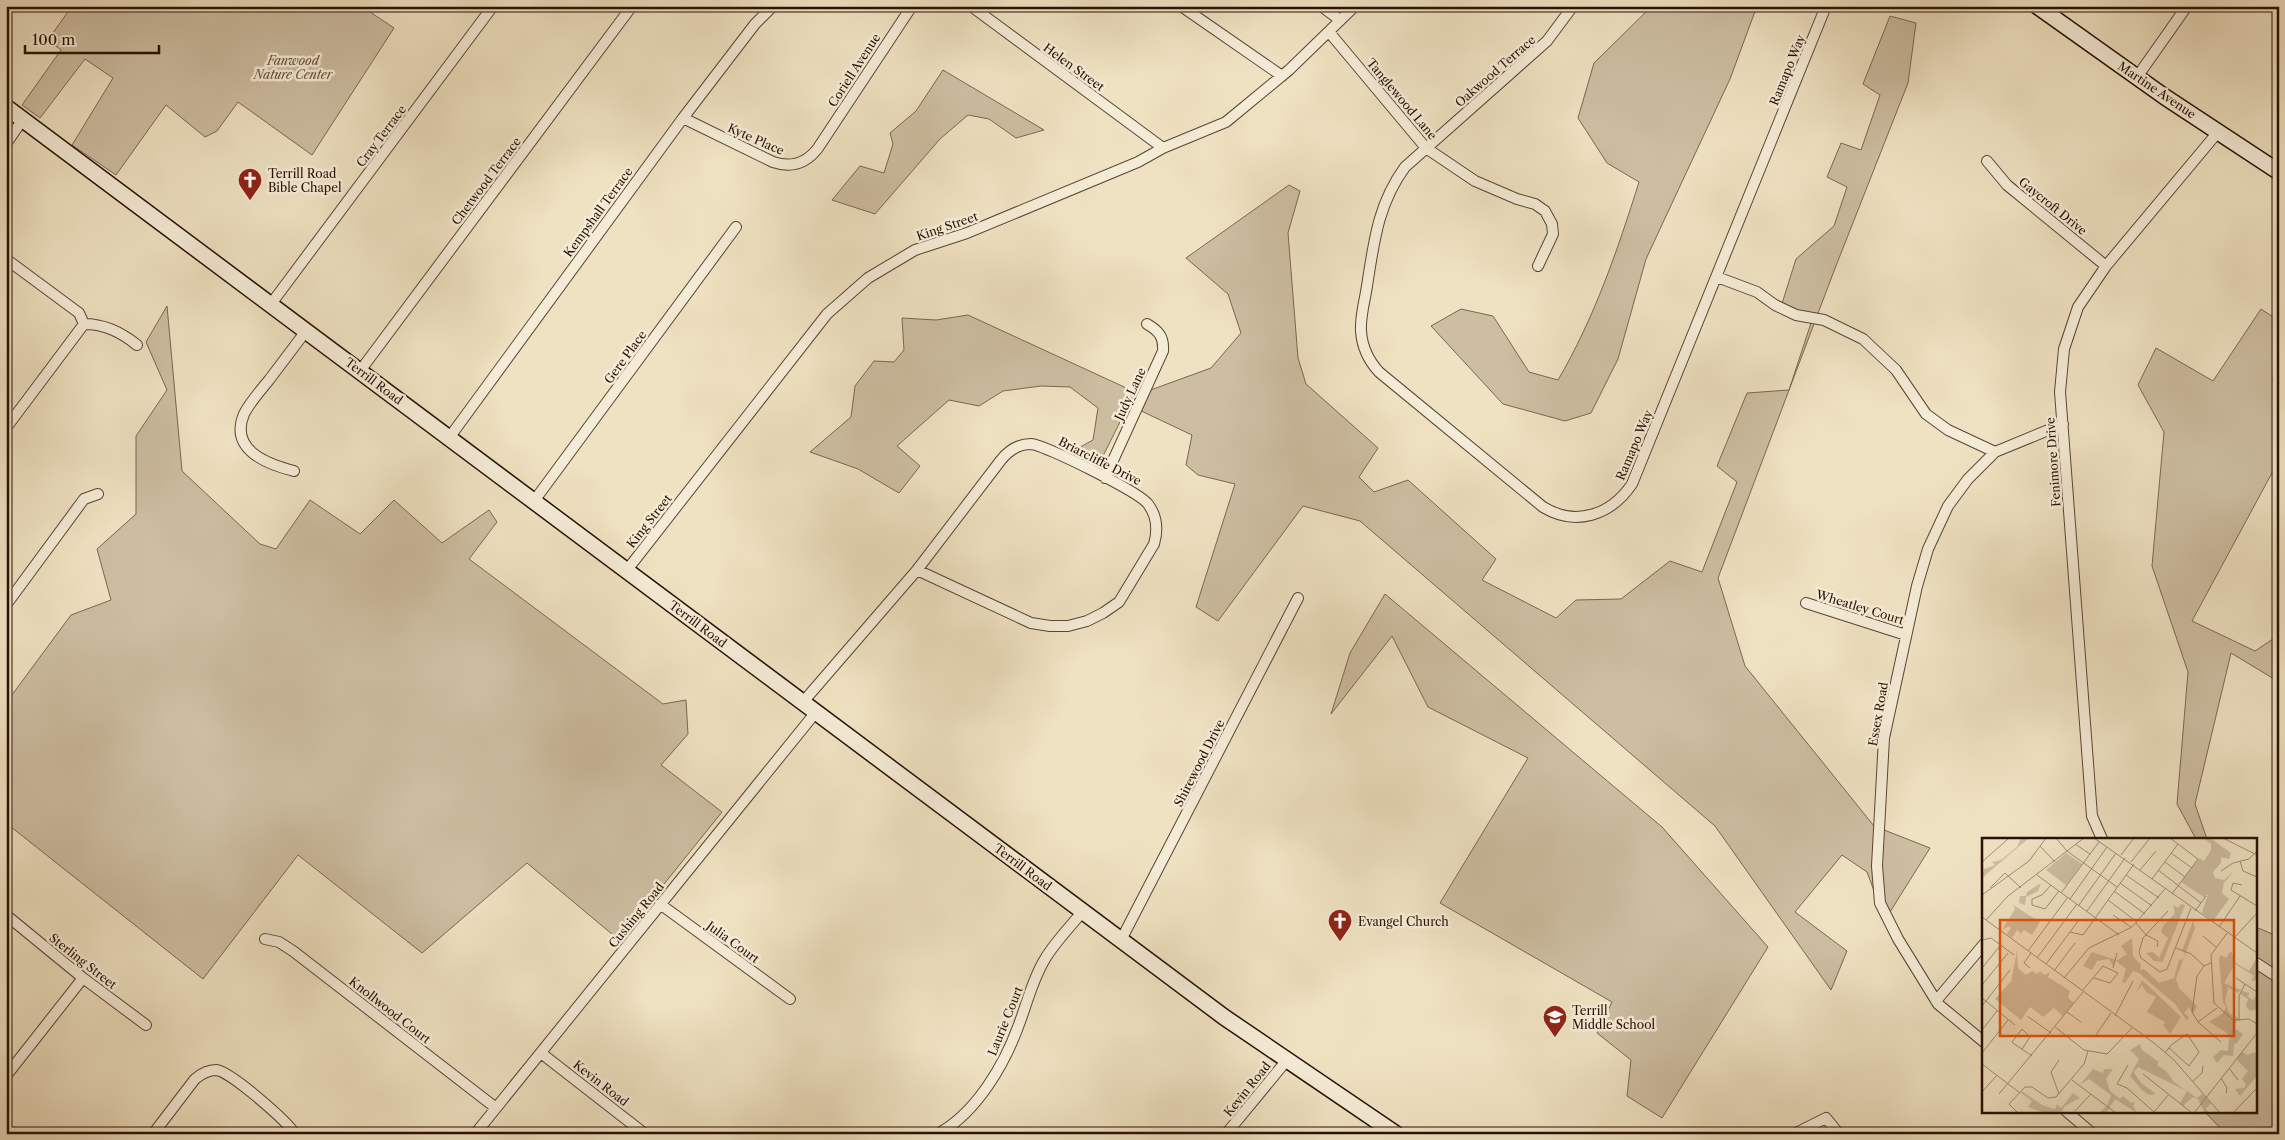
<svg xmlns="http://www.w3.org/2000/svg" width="2285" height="1140" viewBox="0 0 2285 1140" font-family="'Libre Caslon Text',serif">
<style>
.green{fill:#cdbea2;stroke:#7a6752}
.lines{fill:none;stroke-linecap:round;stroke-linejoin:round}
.street-casing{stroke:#5a4433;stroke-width:12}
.secondary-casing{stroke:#281003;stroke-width:18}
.street{stroke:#f5ecd7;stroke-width:10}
.secondary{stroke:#f5ecd7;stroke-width:15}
.labels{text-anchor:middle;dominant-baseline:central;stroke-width:5;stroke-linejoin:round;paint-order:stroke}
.park-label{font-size:12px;font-style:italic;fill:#624d3b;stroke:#f5ecd7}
.street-label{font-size:12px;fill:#281003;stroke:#f5ecd7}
.poi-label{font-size:12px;fill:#281003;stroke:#f5ecd7;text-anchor:start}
.inset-road{fill:none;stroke:#9f8e76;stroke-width:1}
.view{fill:#de550c;fill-opacity:0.15;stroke:#de550c;stroke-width:2.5}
.inset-edge{fill:none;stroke:#281003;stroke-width:2.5}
</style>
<rect width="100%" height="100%" fill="#efe2c2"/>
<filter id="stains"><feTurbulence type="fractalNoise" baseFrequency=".004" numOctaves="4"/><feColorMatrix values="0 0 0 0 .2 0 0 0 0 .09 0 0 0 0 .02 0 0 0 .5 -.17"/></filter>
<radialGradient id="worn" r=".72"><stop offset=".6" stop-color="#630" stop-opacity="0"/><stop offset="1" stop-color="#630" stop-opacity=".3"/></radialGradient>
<path class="green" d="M 72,6 L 361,6 L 394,28 L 312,155 L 238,102 L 217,131 L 205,137 L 166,105 L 116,175 L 72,145 L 113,78 L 85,59 L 40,118 L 22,105 L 61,50 L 48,40 Z
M 1652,6 L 1757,6 L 1730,79 L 1646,259 L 1618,359 L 1591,413 L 1565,421 L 1503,404 L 1431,326 L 1461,309 L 1493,316 L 1529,372 L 1558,380 C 1594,319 1618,249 1639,182 L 1607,163 L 1578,118 L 1594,63 Z
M 1890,16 L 1916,23 L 1908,83 L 1834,271 L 1718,578 L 1745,666 L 1874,826 L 1930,848 L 1885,920 L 1867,872 L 1842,855 L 1795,912 L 1847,951 L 1831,990 L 1715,826 L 1360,521 L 1303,506 L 1218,621 L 1196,607 L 1235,484 L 1198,475 L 1186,465 L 1192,435 L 1137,409 L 1145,392 L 1211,368 L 1241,333 L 1228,294 L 1186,258 L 1289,185 L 1300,191 L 1288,233 L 1298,358 L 1306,384 L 1378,448 L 1359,477 L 1374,492 L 1408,480 L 1496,559 L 1482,580 L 1556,618 L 1576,600 L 1621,599 L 1670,561 L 1702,572 L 1737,482 L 1717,466 L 1747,393 L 1789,390 L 1812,320 L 1780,310 L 1796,259 L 1834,226 L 1847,187 L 1827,177 L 1841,143 L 1861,150 L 1880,95 L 1863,84 Z
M 943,70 L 1044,130 L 1016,138 L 989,119 L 968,115 L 940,139 L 875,214 L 832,200 L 860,166 L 884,173 L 893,144 L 890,133 L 916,111 Z
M 167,306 L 182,471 L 260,544 L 276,549 L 310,500 L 360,534 L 394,500 L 442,543 L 489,510 L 497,522 L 469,559 L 663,704 L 686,700 L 688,734 L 661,765 L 722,812 L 619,940 L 527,863 L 422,953 L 298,855 L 203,979 L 6,823 L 6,703 L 71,615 L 111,600 L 97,549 L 136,514 L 136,436 L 167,390 L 146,342 Z
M 2261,309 L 2279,321 L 2279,361 L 2272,380 L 2279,385 L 2279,460 L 2192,621 L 2255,651 L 2279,635 L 2279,682 L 2231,653 L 2195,804 L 2207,839 L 2196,839 L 2177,804 L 2188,672 L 2152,566 L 2164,432 L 2138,385 L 2156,348 L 2213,381 Z
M 968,315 L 1135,392 L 1102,458 L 1075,450 L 1093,440 L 1098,408 L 1070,387 L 1041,386 L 1003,391 L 979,406 L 949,400 L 897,446 L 920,466 L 899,493 L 858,469 L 810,452 L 851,417 L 855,386 L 874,361 L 894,362 L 904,350 L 902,318 L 936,320 Z
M 1385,594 L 1662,827 L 1768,947 L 1662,1118 L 1627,1096 L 1631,1060 L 1597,1033 L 1612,1002 L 1440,903 L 1528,758 L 1428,707 L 1392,636 L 1331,714 L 1350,653 Z
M 2256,927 L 2279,937 L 2279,1040 L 2272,1048 L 2279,1051 L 2279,1134 L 2226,1134 L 2204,1111 L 2256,1111 Z"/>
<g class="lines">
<defs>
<path id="street" d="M 971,6 L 1163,148
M 1181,6 L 1282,76
M 1321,6 L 1340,20
M 1573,6 L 1547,41 L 1405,167 C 1378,204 1374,241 1367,286 C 1365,300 1360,316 1361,331 C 1362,347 1369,361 1379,372 L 1543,507 C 1576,527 1611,515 1632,484 L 1826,6
M 1329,32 L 1426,148 L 1475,181 L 1517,199 L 1535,204 L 1545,211 L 1552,224 L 1553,234 L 1538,266
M 2137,77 L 2187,6
M 683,118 L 773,162 C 791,168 806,164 818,148 L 912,6
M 6,144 L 23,119
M 1987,161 L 2007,185 L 2106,266
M 6,259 L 79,313 L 84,324 C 105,324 121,332 137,345
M 1717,277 L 1757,292 L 1775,305 L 1796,315 L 1824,320 L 1863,339 L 1896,370 L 1926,414 L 1948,430 L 1995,452
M 271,304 L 493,6
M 360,371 L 632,6
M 6,428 L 84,324
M 449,438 L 683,118 L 755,24 L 773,6
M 294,471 C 267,464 229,450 244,414 C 250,402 261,390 269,380 C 282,363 294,347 306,331
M 1105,478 L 1163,351 C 1164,337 1159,331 1147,324
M 534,501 L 736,227
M 627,570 L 827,314 L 868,278 L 915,250 L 967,233 L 1138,162 L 1163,148 L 1226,122 L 1289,70 L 1355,6
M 1806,603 L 1906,635
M 6,605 L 84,499 L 98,494
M 803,702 L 917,570 L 1001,460 C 1009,450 1019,444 1031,444 C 1045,445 1139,492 1148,504 C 1157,516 1158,530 1154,544 L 1119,602 L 1103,613 L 1087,621 L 1068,626 L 1050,626 L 1031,623 L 917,570
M 2102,839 L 2092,816 L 2060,392 L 2064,349 L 2078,307 L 2106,266 L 2218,132
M 660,904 L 790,999
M 6,915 L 83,978 L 146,1025
M 265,939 L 279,942 L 293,951 L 496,1108
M 1121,940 L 1298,598
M 2256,963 L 2279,978
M 1936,1001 L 1984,944
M 1984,1042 L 1938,1004 L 1898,939 L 1880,903 L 1877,866 L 1884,738 L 1917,586 L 1928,549 L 1948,506 L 1968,479 L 1995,452 L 2063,424
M 541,1053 L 645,1134
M 6,1076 L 83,978
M 2066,1111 L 2093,1134
M 941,1132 C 977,1111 1004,1065 1018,1027 C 1027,1004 1032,980 1045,959 C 1055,942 1070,927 1083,911
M 153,1134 L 195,1079 C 201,1074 207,1070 216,1070 C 230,1071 287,1121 295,1134
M 475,1134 L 816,712
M 1226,1134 L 1287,1060
M 1794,1134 L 1826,1118 L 1839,1134"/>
<path id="secondary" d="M 2037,6 L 2165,97 L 2279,172
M 6,107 L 1224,1017 L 1396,1134"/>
</defs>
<use href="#street" class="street-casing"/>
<use href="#secondary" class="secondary-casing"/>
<use href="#street" class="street"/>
<use href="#secondary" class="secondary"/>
</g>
<defs>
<symbol id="church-pin" viewBox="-11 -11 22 30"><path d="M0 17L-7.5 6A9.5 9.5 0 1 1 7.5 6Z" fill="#8f2418" stroke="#f5ecd7"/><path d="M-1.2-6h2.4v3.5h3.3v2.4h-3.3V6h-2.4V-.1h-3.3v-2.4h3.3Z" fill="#fff"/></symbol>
<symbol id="school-pin" viewBox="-11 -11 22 30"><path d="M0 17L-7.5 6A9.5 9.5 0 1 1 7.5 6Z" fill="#8f2418" stroke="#f5ecd7"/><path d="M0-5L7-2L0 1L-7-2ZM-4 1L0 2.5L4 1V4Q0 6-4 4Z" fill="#fff"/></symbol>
</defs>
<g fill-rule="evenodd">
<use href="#church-pin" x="236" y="166" width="28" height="38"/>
<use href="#church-pin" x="1326" y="907" width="28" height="38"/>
<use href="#school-pin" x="1541" y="1003" width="28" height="38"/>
</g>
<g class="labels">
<g class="park-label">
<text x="293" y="60">Fanwood<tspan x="293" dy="14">Nature Center</tspan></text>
</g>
<g class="street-label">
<text transform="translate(1074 67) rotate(36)">Helen Street</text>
<text transform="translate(854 70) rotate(-57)">Coriell Avenue</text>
<text transform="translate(1787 70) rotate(-68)">Ramapo Way</text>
<text transform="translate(1495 71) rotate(-41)">Oakwood Terrace</text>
<text transform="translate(2157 90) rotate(34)">Martine Avenue</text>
<text transform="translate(1402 99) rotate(50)">Tanglewood Lane</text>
<text transform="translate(381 136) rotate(-53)">Cray Terrace</text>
<text transform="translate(756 139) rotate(24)">Kyte Place</text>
<text transform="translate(486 181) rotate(-53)">Chetwood Terrace</text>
<text transform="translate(2053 206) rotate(39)">Gaycroft Drive</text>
<text transform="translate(598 212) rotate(-54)">Kempshall Terrace</text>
<text transform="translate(947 226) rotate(-19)">King Street</text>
<text transform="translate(625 357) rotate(-54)">Gere Place</text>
<text transform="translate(374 381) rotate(37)">Terrill Road</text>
<text transform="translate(1130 394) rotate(-65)">Judy Lane</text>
<text transform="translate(1634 445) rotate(-67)">Ramapo Way</text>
<text transform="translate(1100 461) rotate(27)">Briarcliffe Drive</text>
<text transform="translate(2053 462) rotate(-94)">Fenimore Drive</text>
<text transform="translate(649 521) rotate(-52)">King Street</text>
<text transform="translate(1860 607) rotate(17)">Wheatley Court</text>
<text transform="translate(698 624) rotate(37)">Terrill Road</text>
<text transform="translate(1878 714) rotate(-80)">Essex Road</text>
<text transform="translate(1199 763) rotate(-63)">Shirewood Drive</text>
<text transform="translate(1023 867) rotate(37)">Terrill Road</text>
<text transform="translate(636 915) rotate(-51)">Cushing Road</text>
<text transform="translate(733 942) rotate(36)">Julia Court</text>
<text transform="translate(83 961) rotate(38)">Sterling Street</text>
<text transform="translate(390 1010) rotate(38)">Knollwood Court</text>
<text transform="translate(1005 1021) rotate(-68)">Laurie Court</text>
<text transform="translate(601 1083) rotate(38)">Kevin Road</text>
<text transform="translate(1247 1089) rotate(-51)">Kevin Road</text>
</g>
<g class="poi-label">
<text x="268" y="173">Terrill Road<tspan x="268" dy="14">Bible Chapel</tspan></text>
<text x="1358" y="921">Evangel Church</text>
<text x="1572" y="1010">Terrill<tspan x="1572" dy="14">Middle School</tspan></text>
</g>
</g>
<g transform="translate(1982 838)">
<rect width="275" height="275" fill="#efe2c2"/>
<path d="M 39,0 L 47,0 L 0,40 L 2,31 L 13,27 L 10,24 L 19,22 L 35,9 ZM 222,0 L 228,0 L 249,15 L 247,21 L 239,19 L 239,25 L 231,34 L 233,40 L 242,42 L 252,33 L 242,45 L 240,55 L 247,61 L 231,83 L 220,75 L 226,56 L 222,59 L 199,44 L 217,20 L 222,23 L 229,12 L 229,6 ZM 84,15 L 100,26 L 84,47 L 64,32 ZM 59,45 L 56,53 L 44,59 L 43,67 L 37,65 L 38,58 L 44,58 L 45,54 ZM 199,66 L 203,67 L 183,118 L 181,124 L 172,123 L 164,115 L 171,114 L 177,120 L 186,100 L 179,94 L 181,88 L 193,75 L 191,67 L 196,70 ZM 31,67 L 58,84 L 50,97 L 42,92 L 39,96 L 35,92 L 30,100 L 25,96 L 29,90 L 27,88 L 20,92 L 33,71 ZM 211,83 L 213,90 L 194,141 L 197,150 L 215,168 L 211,176 L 207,169 L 202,175 L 207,179 L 205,183 L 193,166 L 157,135 L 151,133 L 143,145 L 140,144 L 144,131 L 134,123 L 145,116 L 139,108 L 150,100 L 151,118 L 159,127 L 158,132 L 162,131 L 177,145 L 192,140 L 197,122 L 201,121 L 203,115 L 200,113 ZM 35,113 L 36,130 L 44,137 L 50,133 L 55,136 L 58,133 L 63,137 L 68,134 L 66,139 L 88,153 L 86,160 L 92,165 L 81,178 L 72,170 L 61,179 L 48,169 L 39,182 L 13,161 L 29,143 ZM 249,113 L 254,125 L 267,133 L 275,120 L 275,142 L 269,143 L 272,138 L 253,126 L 242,145 L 259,152 L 256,155 L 246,149 L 243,164 L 247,175 L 257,180 L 251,189 L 261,196 L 254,206 L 252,205 L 251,218 L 242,217 L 235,225 L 231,219 L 239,212 L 246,213 L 247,200 L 250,202 L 244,194 L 227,184 L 241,175 L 244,169 L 241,164 L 237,121 L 239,117 L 244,120 ZM 110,114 L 134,122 L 131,128 L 127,121 L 115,123 L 110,132 L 101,128 ZM 160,142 L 199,179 L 188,196 L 181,187 L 183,184 L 165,174 L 174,159 L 164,154 L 160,147 L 154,155 ZM 260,153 L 267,155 L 266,159 L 271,162 L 275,155 L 275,171 L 268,173 L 264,168 L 266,161 L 258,156 ZM 158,206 L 160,212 L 177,224 L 175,227 L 184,233 L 192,244 L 215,260 L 220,256 L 229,265 L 224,271 L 227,275 L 220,275 L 222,273 L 216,261 L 211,259 L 201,268 L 198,265 L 205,253 L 156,229 L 152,234 L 159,245 L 174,256 L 167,257 L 160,252 L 148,238 L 157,221 L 148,212 ZM 260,214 L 266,217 L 272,214 L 275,216 L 275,238 L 258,258 L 253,251 L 262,250 L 264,246 L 260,241 L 266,233 L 254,221 ZM 111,231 L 121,235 L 122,231 L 131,231 L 124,241 L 128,253 L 138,261 L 141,258 L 149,265 L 153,264 L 151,268 L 155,275 L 133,261 L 124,275 L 117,275 L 125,268 L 129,257 L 107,241 L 98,247 ZM 40,253 L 60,267 L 73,271 L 75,266 L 79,270 L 91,255 L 98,260 L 83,268 L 79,275 L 62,275 L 46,269 L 50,263 L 39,255 Z" fill="#cdbea2"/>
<path class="inset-road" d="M 74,0 L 85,13 L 135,49M 112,0 L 275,115M 188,0 L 216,21 L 190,56M 241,0 L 275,17M 93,6 L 108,16M 58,8 L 73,24M 189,15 L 210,30M 139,17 L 152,0M 258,23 L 261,33 L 275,39M 0,24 L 27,0M 149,24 L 168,0M 183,24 L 203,39M 158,32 L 174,13M 176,32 L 219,65M 239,33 L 251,25 L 267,21 L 275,13M 55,37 L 137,97M 144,37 L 177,60M 170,41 L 196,6M 138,45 L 170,68M 69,47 L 60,57 L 50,61 L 50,67 L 63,71 L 77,53M 260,47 L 251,45 L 249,52 L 275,68M 8,50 L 23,35 L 39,50M 132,53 L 163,76M 79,55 L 117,4M 0,57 L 47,23 L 64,0M 88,61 L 125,9M 126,62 L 155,84M 97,67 L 134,15M 105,73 L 143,20M 186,73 L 161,100 L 157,114 L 159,120 L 178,134 L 185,131 L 209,70M 213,73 L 224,58M 131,77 L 149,89M 0,79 L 172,205 L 192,222 L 238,275M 4,82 L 26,58 L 102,0M 154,85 L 164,97 L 176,103 L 175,109M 237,89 L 258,58M 88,94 L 101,97 L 152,26M 245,95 L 229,117 L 232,165 L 251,182 L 267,181 L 275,186M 221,98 L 234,109M 252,100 L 275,75M 0,102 L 9,100 L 32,117M 194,110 L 209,116 L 222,128M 46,113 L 86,59M 55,120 L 95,66M 229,125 L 222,128 L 215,138 L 210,174 L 216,184 L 239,204M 64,126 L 97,82M 0,130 L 18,108M 48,130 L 42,125 L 49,115M 131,130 L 135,115M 72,133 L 93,105M 82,140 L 107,110 L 150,89 L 183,51M 254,140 L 275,154M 0,147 L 26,115M 100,153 L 121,128 L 136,135 L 128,145 L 112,140M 0,160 L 33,187M 0,168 L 28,132M 85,174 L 99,184M 45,178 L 69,195M 133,178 L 151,143M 257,183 L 257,158 L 263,146M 216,184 L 235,170M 73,189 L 102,212 L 125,216 L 150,190M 0,192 L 15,173M 114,197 L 129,175M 40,211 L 48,199 L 40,191 L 30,204 L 31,205 L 50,218M 0,215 L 26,182M 183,215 L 189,207 L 205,196 L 217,214 L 207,228 L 187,210M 77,222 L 69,234 L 77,256M 0,226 L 38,255M 146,227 L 135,246 L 145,250 L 172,274 L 187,256M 247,230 L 256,242M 161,236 L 210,275M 239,240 L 245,250 L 244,255M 90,242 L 134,275M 211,243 L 220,235 L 221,228M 0,254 L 15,237M 17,256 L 101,154M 93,273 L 109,256M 36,275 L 27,266 L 43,249 L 50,249 L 66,260 L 74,259 L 102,226 L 106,213M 212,275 L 275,195M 251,275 L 275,250"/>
<path class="view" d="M 18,82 L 252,82 L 252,198 L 18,198 Z"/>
<rect width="275" height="275" class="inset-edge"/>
</g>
<rect width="2285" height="1140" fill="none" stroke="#efe2c2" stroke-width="25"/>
<rect x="8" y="8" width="2270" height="1125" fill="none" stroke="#281003" stroke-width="2.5"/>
<rect x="12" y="12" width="2260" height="1115" fill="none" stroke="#281003"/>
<path d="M25 45v8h134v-8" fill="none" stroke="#281003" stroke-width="2.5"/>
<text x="32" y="45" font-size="15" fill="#281003" stroke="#f5ecd7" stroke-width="4" paint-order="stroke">100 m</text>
<rect width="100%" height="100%" filter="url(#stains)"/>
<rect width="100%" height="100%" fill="url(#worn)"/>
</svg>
